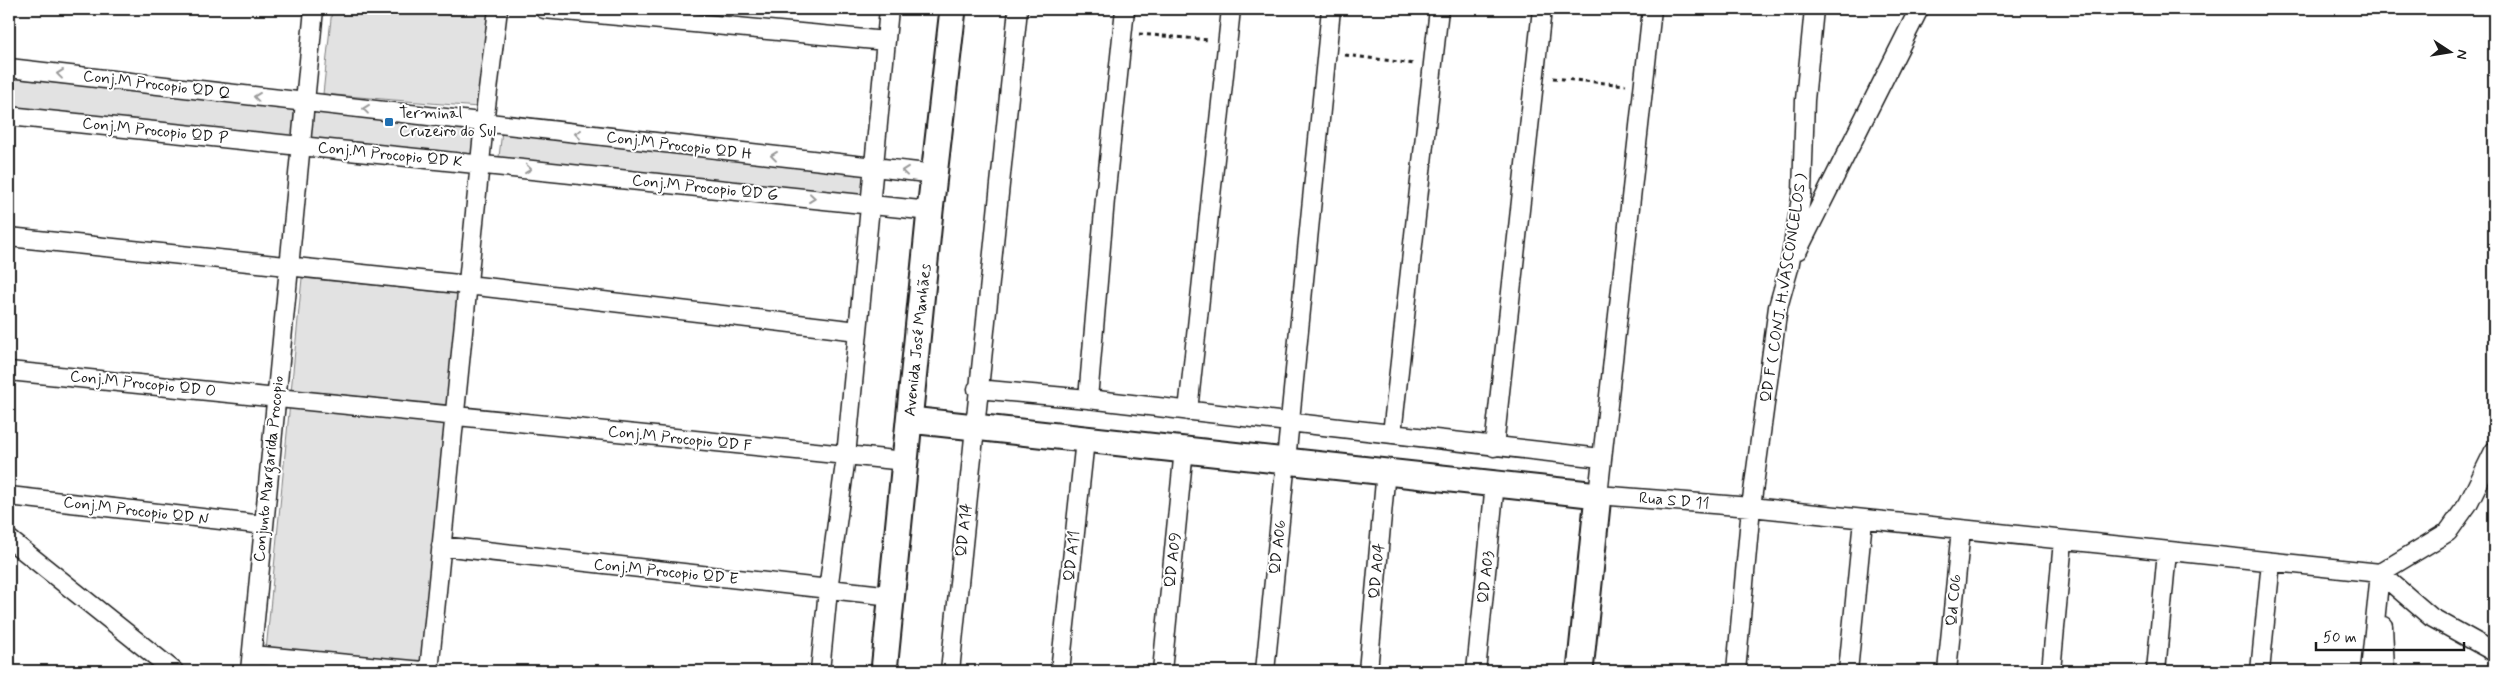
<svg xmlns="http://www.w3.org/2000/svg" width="2503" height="680" viewBox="0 0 2503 680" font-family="Mynerve,sans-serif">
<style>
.green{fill:#e2e2e2;stroke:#7f7f7f}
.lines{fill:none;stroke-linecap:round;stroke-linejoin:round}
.street-casing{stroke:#1c1c1c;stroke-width:21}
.secondary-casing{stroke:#1c1c1c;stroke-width:29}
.path{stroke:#1c1c1c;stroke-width:3;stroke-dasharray:4 4;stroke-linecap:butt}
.street{stroke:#fff;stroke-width:18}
.secondary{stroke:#fff;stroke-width:25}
.oneway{stroke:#999}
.poi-dot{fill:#1f6fb2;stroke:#fff;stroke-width:2}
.labels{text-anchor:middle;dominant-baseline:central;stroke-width:4;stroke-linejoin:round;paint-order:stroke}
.street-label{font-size:16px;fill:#1c1c1c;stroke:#fff}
.poi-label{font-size:16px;fill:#1c1c1c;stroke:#fff;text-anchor:start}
</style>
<rect width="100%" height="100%" fill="#fff"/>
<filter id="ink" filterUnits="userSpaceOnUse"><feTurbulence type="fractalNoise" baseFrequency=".02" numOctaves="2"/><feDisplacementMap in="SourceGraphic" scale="10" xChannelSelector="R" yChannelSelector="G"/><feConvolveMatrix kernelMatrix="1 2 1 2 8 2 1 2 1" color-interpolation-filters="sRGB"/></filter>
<g filter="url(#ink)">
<path class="green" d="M 332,9 L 488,9 L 478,107 L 323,94 Z
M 9,78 L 296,109 L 293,141 L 9,111 Z
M 311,111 L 479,129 L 476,158 L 308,140 Z
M 502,131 L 864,173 L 861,200 L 499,157 Z
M 302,278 L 460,294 L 424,666 L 266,651 Z"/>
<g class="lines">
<defs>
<path id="street" d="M 544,9 L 886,41
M 1652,9 L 1598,495 L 1751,507 L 2380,573 L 2431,617 L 2494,652
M 9,68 L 935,174
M 9,116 L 930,211
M 9,237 L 468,285 L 858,331
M 1798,250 L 1919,9
M 9,371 L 905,461
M 977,389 L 1088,399 L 1601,458
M 1088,399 L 1105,199 L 1125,9
M 1188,411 L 1231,9
M 1392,434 L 1439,9
M 1494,447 L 1542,9
M 9,496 L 264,525
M 9,539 L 174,671
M 441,546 L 892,596
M 2380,573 L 2448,532 L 2468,504 L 2494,451
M 2383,626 L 2385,671
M 252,655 L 423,671
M 250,671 L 314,9
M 429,671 L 484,123 L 498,9
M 820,671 L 828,590 L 846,456 L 889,9
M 950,671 L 1018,9
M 1060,671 L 1085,440
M 1162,671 L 1184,449
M 1265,671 L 1331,9
M 1368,671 L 1386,470
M 1476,671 L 1495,483
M 1736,671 L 1751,507 L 1778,307 L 1789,268 L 1802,193 L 1805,100 L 1814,9
M 1848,671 L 1863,520
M 1947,671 L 1961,529
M 2051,671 L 2063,541
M 2156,671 L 2167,551
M 2260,671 L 2271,562
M 2370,671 L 2380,573"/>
<path id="secondary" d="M 910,420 L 1598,495 L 1580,671
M 884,671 L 930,211 L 953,9"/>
</defs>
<use href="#street" class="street-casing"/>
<use href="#secondary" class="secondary-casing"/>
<path class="path" d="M 1139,34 L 1210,40
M 1345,55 L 1415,64
M 1553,78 L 1626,85"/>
<use href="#street" class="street"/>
<use href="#secondary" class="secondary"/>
</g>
<defs><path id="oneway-chevron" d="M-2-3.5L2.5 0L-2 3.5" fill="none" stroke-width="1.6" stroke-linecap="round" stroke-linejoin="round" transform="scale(1.25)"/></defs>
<g class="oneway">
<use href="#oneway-chevron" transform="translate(60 74) rotate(-173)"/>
<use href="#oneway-chevron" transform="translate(257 97) rotate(-173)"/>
<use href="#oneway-chevron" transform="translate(366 109) rotate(-173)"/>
<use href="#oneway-chevron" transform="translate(578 134) rotate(-173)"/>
<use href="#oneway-chevron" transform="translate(774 156) rotate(-173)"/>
<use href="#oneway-chevron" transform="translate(528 169) rotate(6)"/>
<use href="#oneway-chevron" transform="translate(905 171) rotate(-174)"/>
<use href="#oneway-chevron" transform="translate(812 198) rotate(6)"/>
</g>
</g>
<rect class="poi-dot" x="384" y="117" width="10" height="10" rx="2.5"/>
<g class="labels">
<g class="street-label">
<text transform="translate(157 85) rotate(7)">Conj.M Procopio QD Q</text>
<text transform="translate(155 131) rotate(6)">Conj.M Procopio QD P</text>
<text transform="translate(679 146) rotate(7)">Conj.M Procopio QD H</text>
<text transform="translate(390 155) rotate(6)">Conj.M Procopio QD K</text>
<text transform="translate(705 188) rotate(6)">Conj.M Procopio QD G</text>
<text transform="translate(1784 288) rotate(-81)">QD F ( CONJ. H.VASCONCELOS )</text>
<text transform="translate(918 340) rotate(-84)">Avenida José Manhães</text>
<text transform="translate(143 384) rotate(6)">Conj.M Procopio QD O</text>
<text transform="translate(680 439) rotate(6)">Conj.M Procopio QD F</text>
<text transform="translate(269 469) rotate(-84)">Conjunto Margarida Procopio</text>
<text transform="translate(1674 501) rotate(5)">Rua S D 11</text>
<text transform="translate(136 511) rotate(7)">Conj.M Procopio QD N</text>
<text transform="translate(964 530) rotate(-84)">QD A14</text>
<text transform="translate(1278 547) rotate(-84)">QD A06</text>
<text transform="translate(1072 556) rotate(-84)">QD A11</text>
<text transform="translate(1173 560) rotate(-84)">QD A09</text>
<text transform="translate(1377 571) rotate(-85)">QD A04</text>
<text transform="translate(666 572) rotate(6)">Conj.M Procopio QD E</text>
<text transform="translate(1486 577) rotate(-84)">QD A03</text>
<text transform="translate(1954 600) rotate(-85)">Qd C06</text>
</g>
<g class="poi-label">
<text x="399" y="113">Terminal<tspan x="399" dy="18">Cruzeiro do Sul</tspan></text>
</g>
</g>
<rect width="2503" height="680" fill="none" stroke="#fff" stroke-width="30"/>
<rect x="15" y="15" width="2473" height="650" fill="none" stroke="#1c1c1c" stroke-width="2" filter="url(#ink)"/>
<g transform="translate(2450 52) rotate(102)" stroke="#ffffff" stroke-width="4" paint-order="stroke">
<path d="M0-4L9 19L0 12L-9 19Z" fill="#1c1c1c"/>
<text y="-8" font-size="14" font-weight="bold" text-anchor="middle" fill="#1c1c1c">N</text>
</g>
<path d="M2316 642v8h148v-8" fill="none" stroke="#1c1c1c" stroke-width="2.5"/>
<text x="2323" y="642" font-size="15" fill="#1c1c1c" stroke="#ffffff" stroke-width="4" paint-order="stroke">50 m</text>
</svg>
